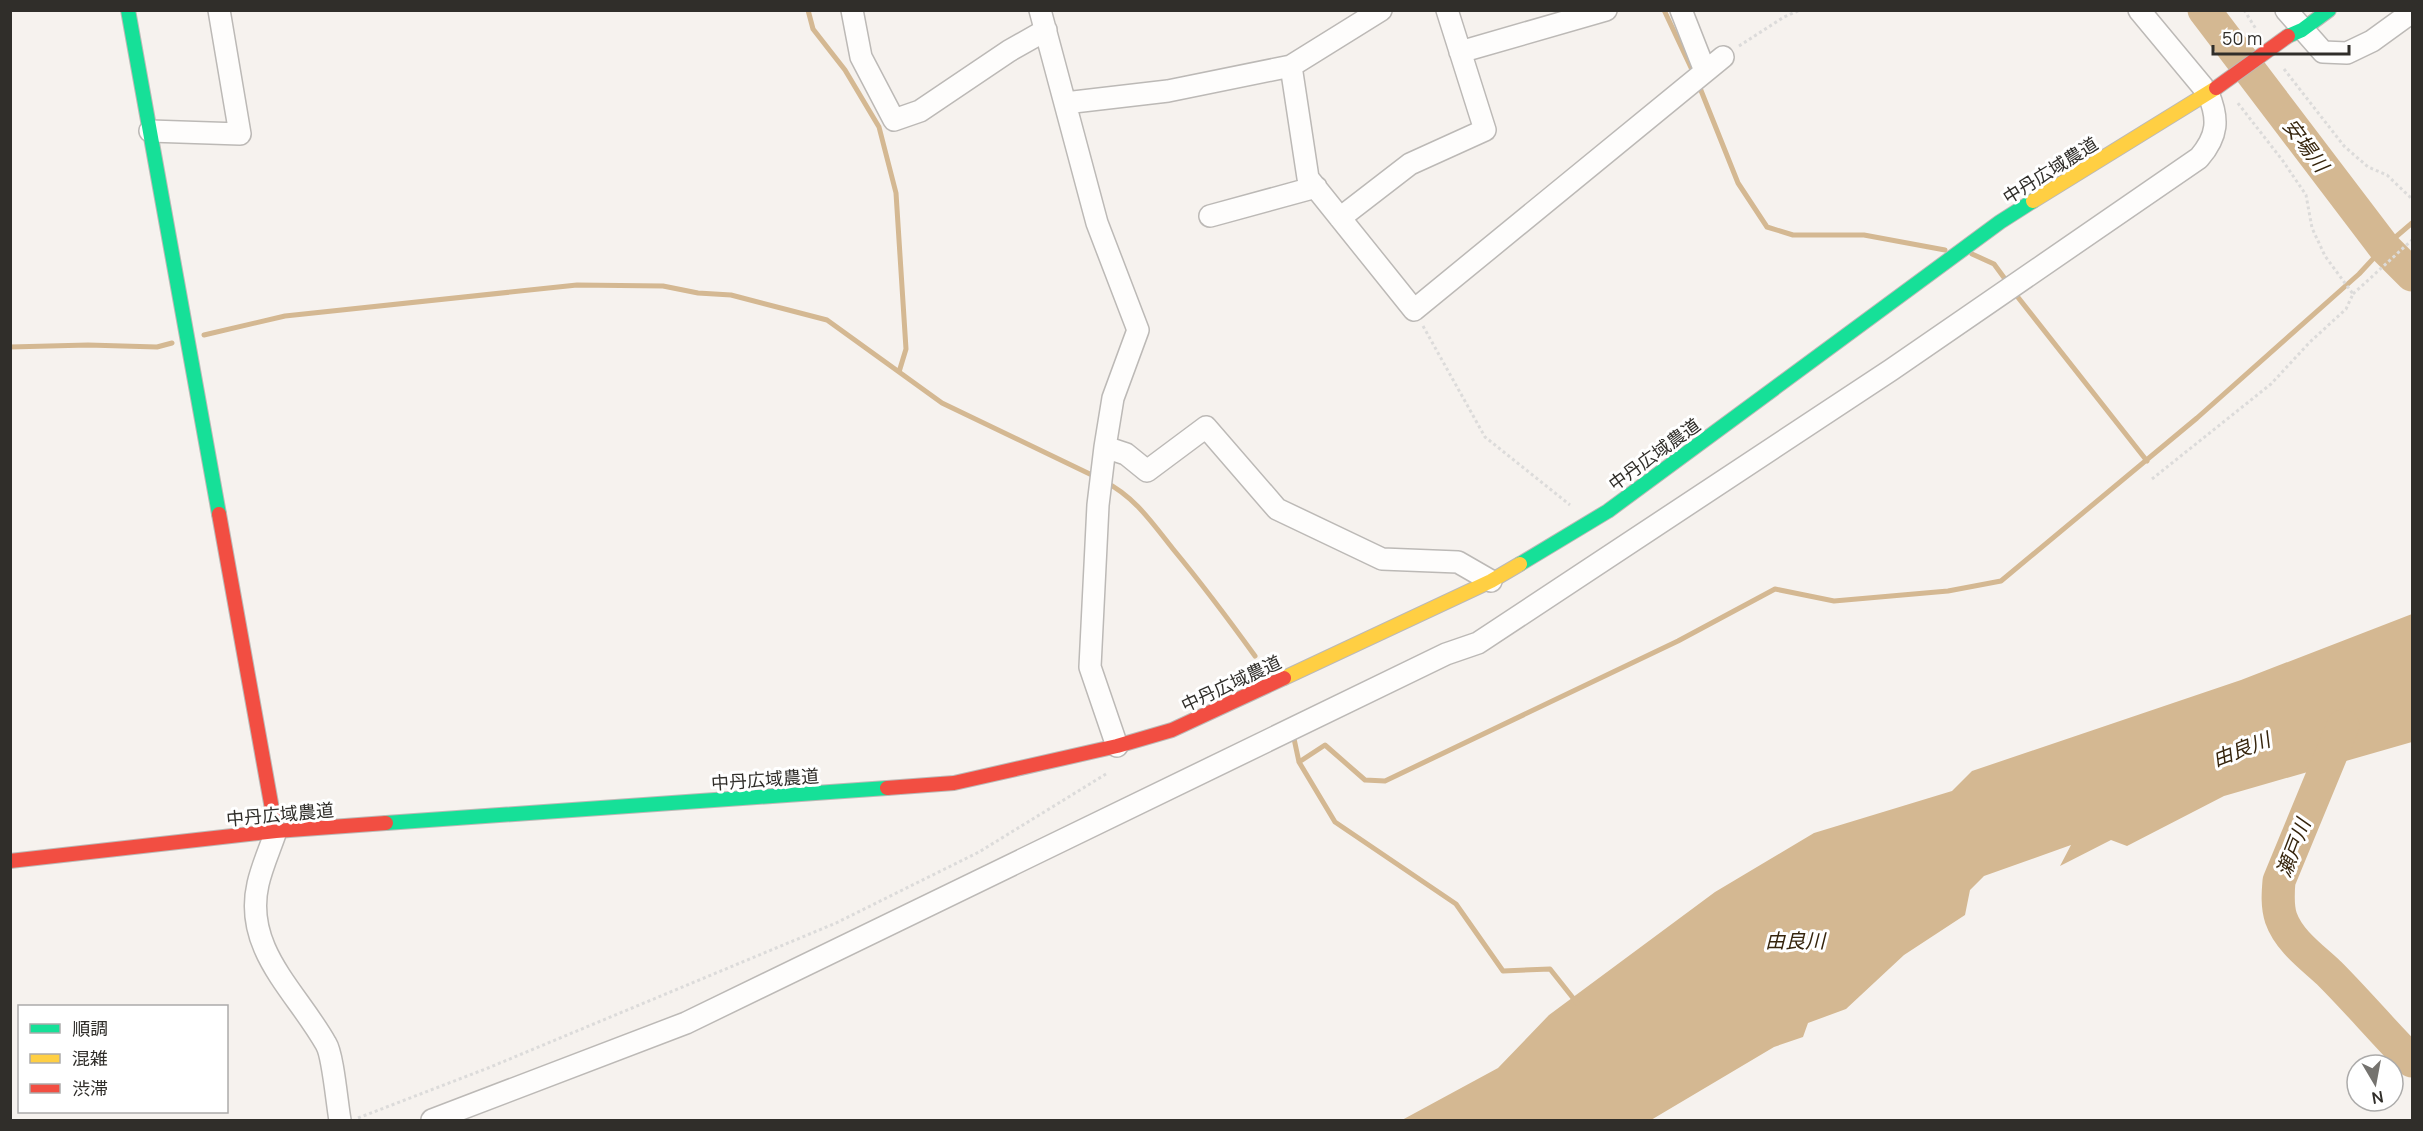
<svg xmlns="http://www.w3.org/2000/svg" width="2423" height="1131" viewBox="0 0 2423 1131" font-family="Manrope,'Noto Sans JP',sans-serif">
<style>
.water{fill:#d4b892}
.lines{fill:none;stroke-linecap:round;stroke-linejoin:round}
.stream{stroke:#d4b892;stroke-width:5}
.river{stroke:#d4b892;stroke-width:33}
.street-casing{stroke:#bcb9b6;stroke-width:24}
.fast-casing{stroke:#bcb9b6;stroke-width:16}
.slow-casing{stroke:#bcb9b6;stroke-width:16}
.jam-casing{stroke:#bcb9b6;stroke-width:16}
.path{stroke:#dcdbda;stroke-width:3;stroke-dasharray:3 3;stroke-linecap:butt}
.street{stroke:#fefdfc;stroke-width:21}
.fast{stroke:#16e098;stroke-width:14}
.slow{stroke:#ffcf43;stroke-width:14}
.jam{stroke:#f24e42;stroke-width:14}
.jam-bridge-casing{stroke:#bcb9b6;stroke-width:16;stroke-linecap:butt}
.jam-bridge{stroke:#f24e42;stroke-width:14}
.labels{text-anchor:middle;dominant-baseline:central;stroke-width:6;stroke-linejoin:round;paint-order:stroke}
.street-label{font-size:18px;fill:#302e2a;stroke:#fff}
.water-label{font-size:20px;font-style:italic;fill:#36250d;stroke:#fff}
</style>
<rect width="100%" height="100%" fill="#f6f2ee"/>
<path class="water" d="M 2412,614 L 2412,742 L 2224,796 L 2127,846 L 2111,840 L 2060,866 L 2071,845 L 1984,876 L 1970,890 L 1965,915 L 1904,955 L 1846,1009 L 1808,1023 L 1803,1037 L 1774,1047 L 1651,1120 L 1402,1120 L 1498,1068 L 1549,1015 L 1715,892 L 1814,833 L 1952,791 L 1972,771 L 2241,680 Z"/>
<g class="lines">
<path class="stream" d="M 808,10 L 813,29 L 845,70 L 879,127 L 896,193 L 906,349 L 899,372
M 1664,10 L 1694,74
M 1698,83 L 1738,183 L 1767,227 L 1793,235 L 1864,235 L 1945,250
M 1972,254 L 1994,264 L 2008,283
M 2013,291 L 2147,461
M 204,335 L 285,316 L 577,285 L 663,286 L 698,293 L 731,295 L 827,320 L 942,403 L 1096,477
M 10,347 L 88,345 L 157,347 L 172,343
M 1105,482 C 1134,496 1153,524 1173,549 C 1202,584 1229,620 1255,656
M 1293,734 L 1299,762 L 1335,822 L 1456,904 L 1503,971 L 1550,969 L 1577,1003
M 1299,762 L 1325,745 L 1365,780 L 1385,781 L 1678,641 L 1775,589 L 1834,601 L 1948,591 L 2001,581 L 2197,418 L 2359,274 L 2384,247 L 2412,223"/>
<path class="river" d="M 2204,10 L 2384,247 L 2412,275
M 2343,726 L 2279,881 C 2278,893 2277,906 2281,918 C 2289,941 2312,957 2329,973 C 2358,1002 2384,1033 2412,1061"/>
<defs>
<path id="street" d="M 852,10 L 861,57 L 894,120 L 920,111 L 1009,51 L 1046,30
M 1040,10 L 1097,223 L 1138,330 L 1113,398 L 1105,447 L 1098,505 L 1090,667 L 1117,746
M 1681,10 L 1705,71
M 2286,10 L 2323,52 L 2347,53 L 2372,41 L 2412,12
M 1460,52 L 1606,10
M 1291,66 L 1308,178 L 1414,310 L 1723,57
M 1065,103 L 1168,91 L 1291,66 L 1381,10
M 150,131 L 240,134 L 219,10
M 1210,216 L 1316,187
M 1340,218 L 1410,164 L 1485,130 L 1447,10
M 1105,447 L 1126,454 L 1147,471 L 1206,427 L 1277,509 L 1382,559 L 1458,562 L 1491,581
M 276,831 C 270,849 262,866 258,884 C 243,949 297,992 326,1044 C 333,1055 337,1104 340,1120
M 432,1120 L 686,1023 L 1446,654 L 1478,643 L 1891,370 L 2199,158 C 2218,136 2219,119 2208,93 L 2139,10"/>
<path id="fast" d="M 128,10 L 219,514
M 2288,36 L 2302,30 L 2329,10
M 1520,564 L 1608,511 L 2000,222 L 2033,201
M 386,823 L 887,788"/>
<path id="slow" d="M 2033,201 L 2216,88
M 1284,678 L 1491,581 L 1520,564"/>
<path id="jam" d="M 219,514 L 276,831
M 887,788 L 954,783 L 1117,746 L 1172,730 L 1284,678
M 10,861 L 276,831 L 386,823"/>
</defs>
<use href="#street" class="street-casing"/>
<use href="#fast" class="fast-casing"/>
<use href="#slow" class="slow-casing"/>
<use href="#jam" class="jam-casing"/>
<path class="path" d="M 2244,10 L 2256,29
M 1739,46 L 1784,17 L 1800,10
M 2284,69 L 2344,146 L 2368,167 L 2387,175 L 2412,199
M 2353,294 L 2412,240
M 1423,326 L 1485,437 L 1570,505
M 2152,479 L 2271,384 L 2310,342 L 2346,309 L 2353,294 L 2325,256 L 2312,228 L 2306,195 L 2283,161 L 2237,102
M 358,1118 L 488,1068 L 836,923 L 979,852 L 1106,774"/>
<use href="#street" class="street"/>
<use href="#fast" class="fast"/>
<use href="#slow" class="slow"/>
<use href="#jam" class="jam"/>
<defs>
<path id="jam-bridge" d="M 2216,88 L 2288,36"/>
</defs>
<use href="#jam-bridge" class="jam-bridge-casing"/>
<use href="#jam-bridge" class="jam-bridge"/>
</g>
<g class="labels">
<g class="street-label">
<text transform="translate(2050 170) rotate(-32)">中丹広域農道</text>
<text transform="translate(1654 454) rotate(-36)">中丹広域農道</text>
<text transform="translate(1231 683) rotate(-25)">中丹広域農道</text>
<text transform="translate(765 779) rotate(-4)">中丹広域農道</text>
<text transform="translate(280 814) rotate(-5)">中丹広域農道</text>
</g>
<g class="water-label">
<text transform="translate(2306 145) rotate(53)">安場川</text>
<text transform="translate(2241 749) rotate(-21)">由良川</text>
<text transform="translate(2293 848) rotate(-69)">瀬戸川</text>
<text x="1795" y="940">由良川</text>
</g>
</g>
<rect width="2423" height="1131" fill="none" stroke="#302e2a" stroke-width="24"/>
<rect x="18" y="1005" width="210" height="108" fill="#ffffff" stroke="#acabaa" stroke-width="1.5"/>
<rect x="30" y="1024" width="30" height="9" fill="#16e098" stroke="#acabaa" stroke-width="1.5"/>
<text x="72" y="1035" font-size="18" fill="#302e2a">順調</text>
<rect x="30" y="1054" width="30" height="9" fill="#ffcf43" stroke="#acabaa" stroke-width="1.5"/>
<text x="72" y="1065" font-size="18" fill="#302e2a">混雑</text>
<rect x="30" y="1084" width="30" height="9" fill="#f24e42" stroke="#acabaa" stroke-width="1.5"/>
<text x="72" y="1095" font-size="18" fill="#302e2a">渋滞</text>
<g transform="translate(2375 1083) rotate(170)"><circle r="28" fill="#ffffff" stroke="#acabaa" stroke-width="1.5"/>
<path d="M0-4.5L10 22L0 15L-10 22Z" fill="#75736f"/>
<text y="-9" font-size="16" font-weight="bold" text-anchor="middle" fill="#302e2a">N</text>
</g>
<path d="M2213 45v9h136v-9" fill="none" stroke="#302e2a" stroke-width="3"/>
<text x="2222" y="45" font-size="18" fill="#302e2a" stroke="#ffffff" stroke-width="4.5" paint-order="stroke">50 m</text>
</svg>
